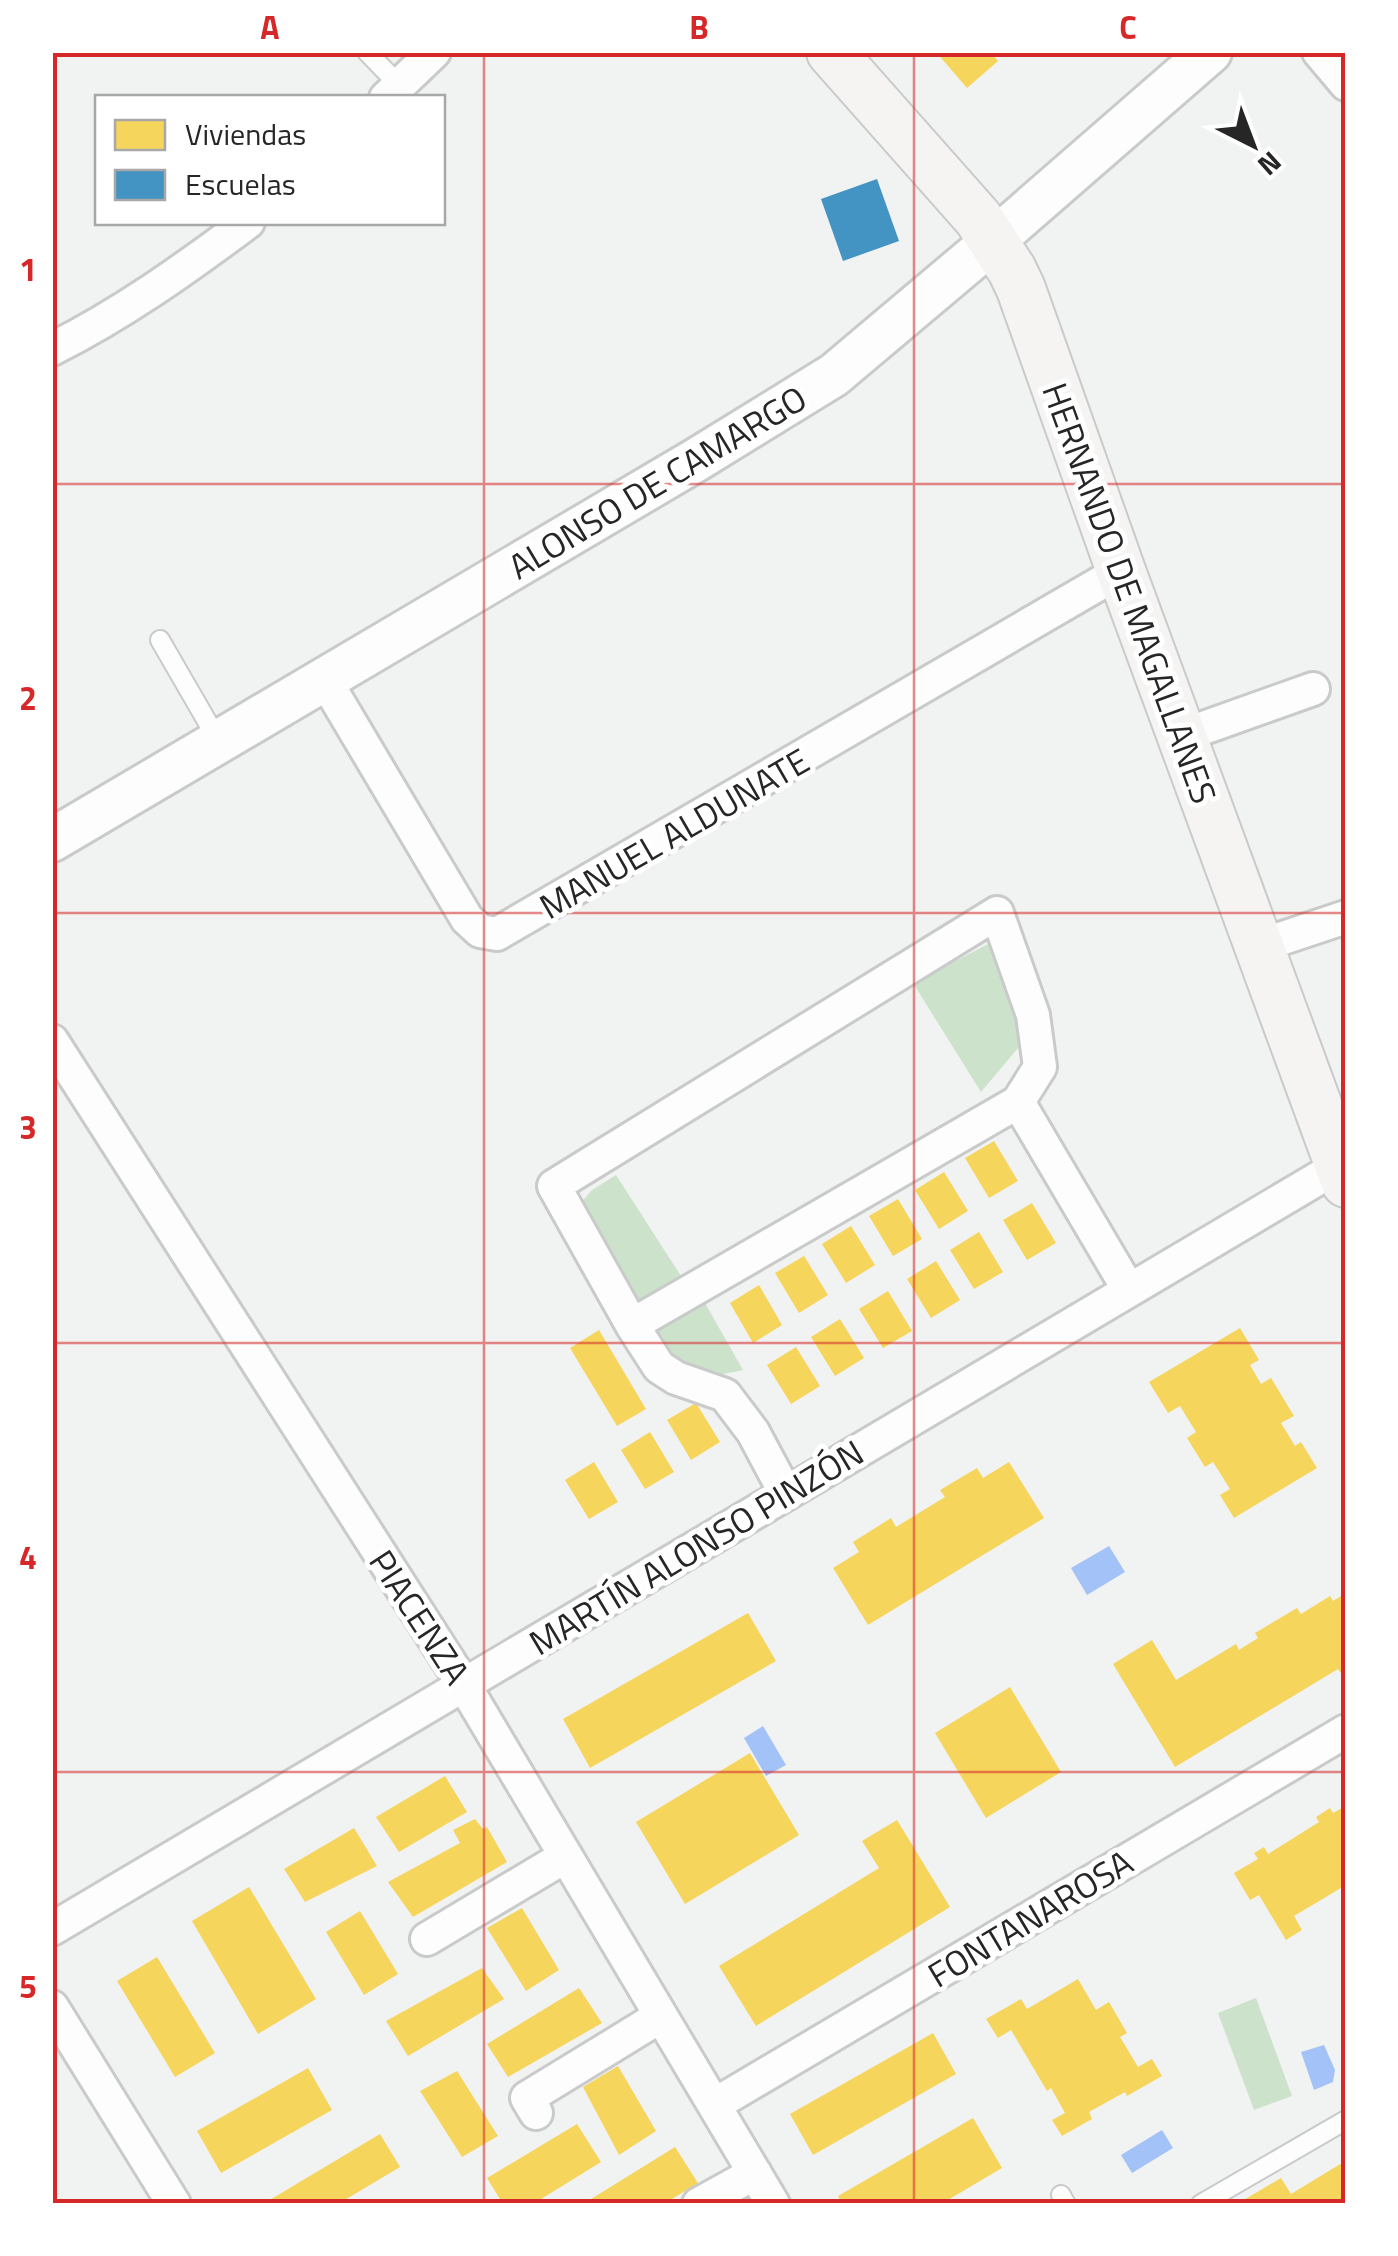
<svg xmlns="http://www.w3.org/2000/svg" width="1398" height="2256" viewBox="0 0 1398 2256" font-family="'Titillium Web',sans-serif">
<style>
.grass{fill:#cde2ca}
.water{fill:#a3c2f7}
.homes{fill:#f6d55c}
.schools{fill:#4393c3}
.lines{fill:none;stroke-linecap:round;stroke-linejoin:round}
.service-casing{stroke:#c9caca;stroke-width:22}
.minor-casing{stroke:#c9caca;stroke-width:38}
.tertiary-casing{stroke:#c9caca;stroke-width:48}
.secondary-casing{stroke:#c9caca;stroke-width:52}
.service{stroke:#fdfdfd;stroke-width:18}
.minor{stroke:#fdfdfd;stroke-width:32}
.tertiary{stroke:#fdfdfd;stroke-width:42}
.secondary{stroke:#f6f4f3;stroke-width:48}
.grid{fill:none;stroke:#d62828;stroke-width:2.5;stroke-opacity:0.55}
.labels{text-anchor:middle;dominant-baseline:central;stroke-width:10;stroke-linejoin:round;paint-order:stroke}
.street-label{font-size:35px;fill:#262627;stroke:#fff}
.neatline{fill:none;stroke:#d62828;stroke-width:4}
.grid-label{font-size:32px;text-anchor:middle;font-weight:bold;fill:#d62828}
</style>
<rect width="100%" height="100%" fill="#f1f2f2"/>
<path class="grass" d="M 992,942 L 1021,1014 L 1018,1048 L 981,1092 L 913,983 Z
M 616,1175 L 681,1276 L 640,1301 L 578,1206 L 592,1190 Z
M 701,1296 L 743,1370 L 704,1378 L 682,1371 L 649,1327 Z
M 1256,1998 L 1292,2096 L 1254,2110 L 1218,2013 Z"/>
<path class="water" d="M 1109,1546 L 1125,1572 L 1087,1595 L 1071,1568 Z
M 763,1726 L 786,1765 L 766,1776 L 744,1738 Z
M 1324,2045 L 1335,2070 L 1333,2082 L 1314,2090 L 1301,2052 Z
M 1162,2130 L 1173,2148 L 1132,2173 L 1121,2155 Z"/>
<path class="homes" d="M 936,52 L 991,52 L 998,61 L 967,88 Z
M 994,1141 L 1018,1181 L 989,1198 L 965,1158 Z
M 944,1172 L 968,1211 L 939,1229 L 915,1190 Z
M 898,1199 L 922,1239 L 893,1256 L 869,1216 Z
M 1032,1203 L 1056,1243 L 1027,1260 L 1003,1220 Z
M 851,1226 L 875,1265 L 846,1283 L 822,1244 Z
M 979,1232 L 1003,1272 L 974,1289 L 950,1250 Z
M 804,1256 L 828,1295 L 799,1313 L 775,1273 Z
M 936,1261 L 960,1300 L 931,1318 L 907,1279 Z
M 759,1285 L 782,1325 L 753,1343 L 730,1303 Z
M 888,1291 L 912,1331 L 883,1348 L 859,1309 Z
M 840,1319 L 864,1358 L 835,1376 L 811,1337 Z
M 1240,1328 L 1259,1360 L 1250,1365 L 1261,1384 L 1271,1378 L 1294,1416 L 1281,1423 L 1295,1446 L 1301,1442 L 1317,1468 L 1234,1518 L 1220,1495 L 1230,1489 L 1213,1462 L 1205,1467 L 1187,1438 L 1196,1432 L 1180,1406 L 1168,1413 L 1149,1382 Z
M 599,1330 L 646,1409 L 617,1426 L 570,1348 Z
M 796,1347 L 820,1386 L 791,1404 L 767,1365 Z
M 696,1403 L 720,1442 L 691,1460 L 667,1420 Z
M 650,1432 L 674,1472 L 645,1489 L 621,1450 Z
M 594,1462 L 618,1502 L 589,1519 L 565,1480 Z
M 1009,1462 L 1044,1518 L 868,1625 L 833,1568 L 859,1552 L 853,1542 L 891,1518 L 896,1527 L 945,1497 L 940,1490 L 977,1468 L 983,1478 Z
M 1346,1593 L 1346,1670 L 1341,1673 L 1338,1669 L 1175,1767 L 1113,1664 L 1152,1640 L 1176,1680 L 1236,1644 L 1239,1650 L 1258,1638 L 1255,1633 L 1297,1608 L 1301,1614 L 1330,1596 L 1333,1601 Z
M 748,1613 L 776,1661 L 590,1768 L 563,1719 Z
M 1010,1687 L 1061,1772 L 986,1818 L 935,1733 Z
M 750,1753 L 799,1835 L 685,1904 L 636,1822 Z
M 445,1776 L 467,1812 L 399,1852 L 376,1817 Z
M 1346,1806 L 1346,1885 L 1294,1916 L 1302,1930 L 1286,1940 L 1259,1895 L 1250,1900 L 1234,1873 L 1258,1859 L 1254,1853 L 1264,1847 L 1268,1854 L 1319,1822 L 1316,1817 L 1330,1808 L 1333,1813 Z
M 475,1819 L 483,1829 L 487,1827 L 507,1862 L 413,1917 L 388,1882 L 460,1843 L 453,1830 Z
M 897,1820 L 950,1907 L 756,2026 L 719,1966 L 879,1868 L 862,1841 Z
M 354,1828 L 377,1866 L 305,1902 L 284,1869 Z
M 249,1887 L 316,1999 L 258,2034 L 192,1921 Z
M 522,1908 L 559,1970 L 526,1991 L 487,1928 Z
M 360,1911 L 398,1974 L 364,1995 L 326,1932 Z
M 157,1957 L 215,2053 L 175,2077 L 117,1981 Z
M 482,1968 L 504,1999 L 408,2056 L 386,2021 Z
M 1078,1979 L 1096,2010 L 1109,2002 L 1127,2033 L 1120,2037 L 1138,2067 L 1152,2059 L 1162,2076 L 1127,2096 L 1125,2092 L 1089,2112 L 1092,2119 L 1062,2136 L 1052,2120 L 1065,2113 L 1051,2088 L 1047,2091 L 1011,2030 L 998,2038 L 986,2019 L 1021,1999 L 1027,2009 Z
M 579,1988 L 602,2023 L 508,2077 L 487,2044 Z
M 933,2033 L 956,2074 L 813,2155 L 790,2114 Z
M 618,2066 L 656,2131 L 619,2155 L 583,2087 Z
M 308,2068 L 332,2110 L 221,2173 L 197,2131 Z
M 457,2071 L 498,2136 L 462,2157 L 420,2091 Z
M 973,2118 L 1002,2168 L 941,2204 L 842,2204 L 838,2196 Z
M 577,2124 L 601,2162 L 533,2204 L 503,2204 L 487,2178 Z
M 380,2134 L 400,2167 L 338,2204 L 263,2204 Z
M 675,2147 L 698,2183 L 664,2204 L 583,2204 Z
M 1342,2163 L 1346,2169 L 1346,2204 L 1237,2204 L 1281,2178 L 1291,2194 Z"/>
<path class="schools" d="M 877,179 L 899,241 L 843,261 L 821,199 Z"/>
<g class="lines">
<defs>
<path id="service" d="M 367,52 L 399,85
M 160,640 L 219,742
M 1061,2195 L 1066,2204
M 1201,2204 L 1346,2120"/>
<path id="minor" d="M 1319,52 L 1346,84
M 386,98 L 434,52
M 52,349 C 122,314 185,269 248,222
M 325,680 L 467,919 L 480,931 L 497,934 L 1121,571
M 1181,736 L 1313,689
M 1259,946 L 1346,917
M 52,1041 L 464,1685 L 773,2204
M 1018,1102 L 1129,1290
M 632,1325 L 1018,1102 L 1040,1067 L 1033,1015 L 997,913 L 554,1186 L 632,1325 L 659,1367 L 676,1378 L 725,1395 L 753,1432 L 786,1494
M 52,1929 L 1339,1166
M 427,1939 L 566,1856
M 52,2007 L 174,2204
M 714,2105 L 1346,1731
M 536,2113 L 527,2098 L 661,2016
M 699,2204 L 755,2173"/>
<path id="tertiary" d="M 52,840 L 696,460 L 834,375 L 993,241 L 1210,52"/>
<path id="secondary" d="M 831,52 L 978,218 L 1012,270 L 1021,289 L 1121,571 L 1346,1183"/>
</defs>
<use href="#service" class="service-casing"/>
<use href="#minor" class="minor-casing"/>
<use href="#tertiary" class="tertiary-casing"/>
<use href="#secondary" class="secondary-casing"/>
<use href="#service" class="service"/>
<use href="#minor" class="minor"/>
<use href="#tertiary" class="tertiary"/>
<use href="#secondary" class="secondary"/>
</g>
<path class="grid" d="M 484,52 L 484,2204M 914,52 L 914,2204M 52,484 L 1346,484M 52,913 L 1346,913M 52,1343 L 1346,1343M 52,1772 L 1346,1772"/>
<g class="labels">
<g class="street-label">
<text transform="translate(657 482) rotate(-31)">ALONSO DE CAMARGO</text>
<text transform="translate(1130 593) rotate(70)">HERNANDO DE MAGALLANES</text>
<text transform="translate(674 833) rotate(-30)">MANUEL ALDUNATE</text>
<text transform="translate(696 1547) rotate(-31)">MARTÍN ALONSO PINZÓN</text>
<text transform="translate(420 1617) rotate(57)">PIACENZA</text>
<text transform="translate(1030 1918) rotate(-31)">FONTANAROSA</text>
</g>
</g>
<rect width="1398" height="2256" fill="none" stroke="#ffffff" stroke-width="110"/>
<rect x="95" y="95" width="350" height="130" fill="#ffffff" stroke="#a8a8a9" stroke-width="2.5"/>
<rect x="115" y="120" width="50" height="30" fill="#f6d55c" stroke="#a8a8a9" stroke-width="2.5"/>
<text x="185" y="145" font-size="30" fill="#262627">Viviendas</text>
<rect x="115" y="170" width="50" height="30" fill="#4393c3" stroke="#a8a8a9" stroke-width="2.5"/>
<text x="185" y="195" font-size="30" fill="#262627">Escuelas</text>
<g transform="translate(1253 145) rotate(138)" stroke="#ffffff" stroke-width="8" paint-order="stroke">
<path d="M0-8L18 38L0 25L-18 38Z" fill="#262627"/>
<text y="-15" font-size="28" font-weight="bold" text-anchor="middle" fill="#262627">N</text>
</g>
<rect x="55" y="55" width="1288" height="2146" class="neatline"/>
<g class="grid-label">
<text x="270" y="39">A</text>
<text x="699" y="39">B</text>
<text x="1128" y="39">C</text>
<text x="28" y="281">1</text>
<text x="28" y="710">2</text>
<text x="28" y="1139">3</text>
<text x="28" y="1569">4</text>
<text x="28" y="1998">5</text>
</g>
</svg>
